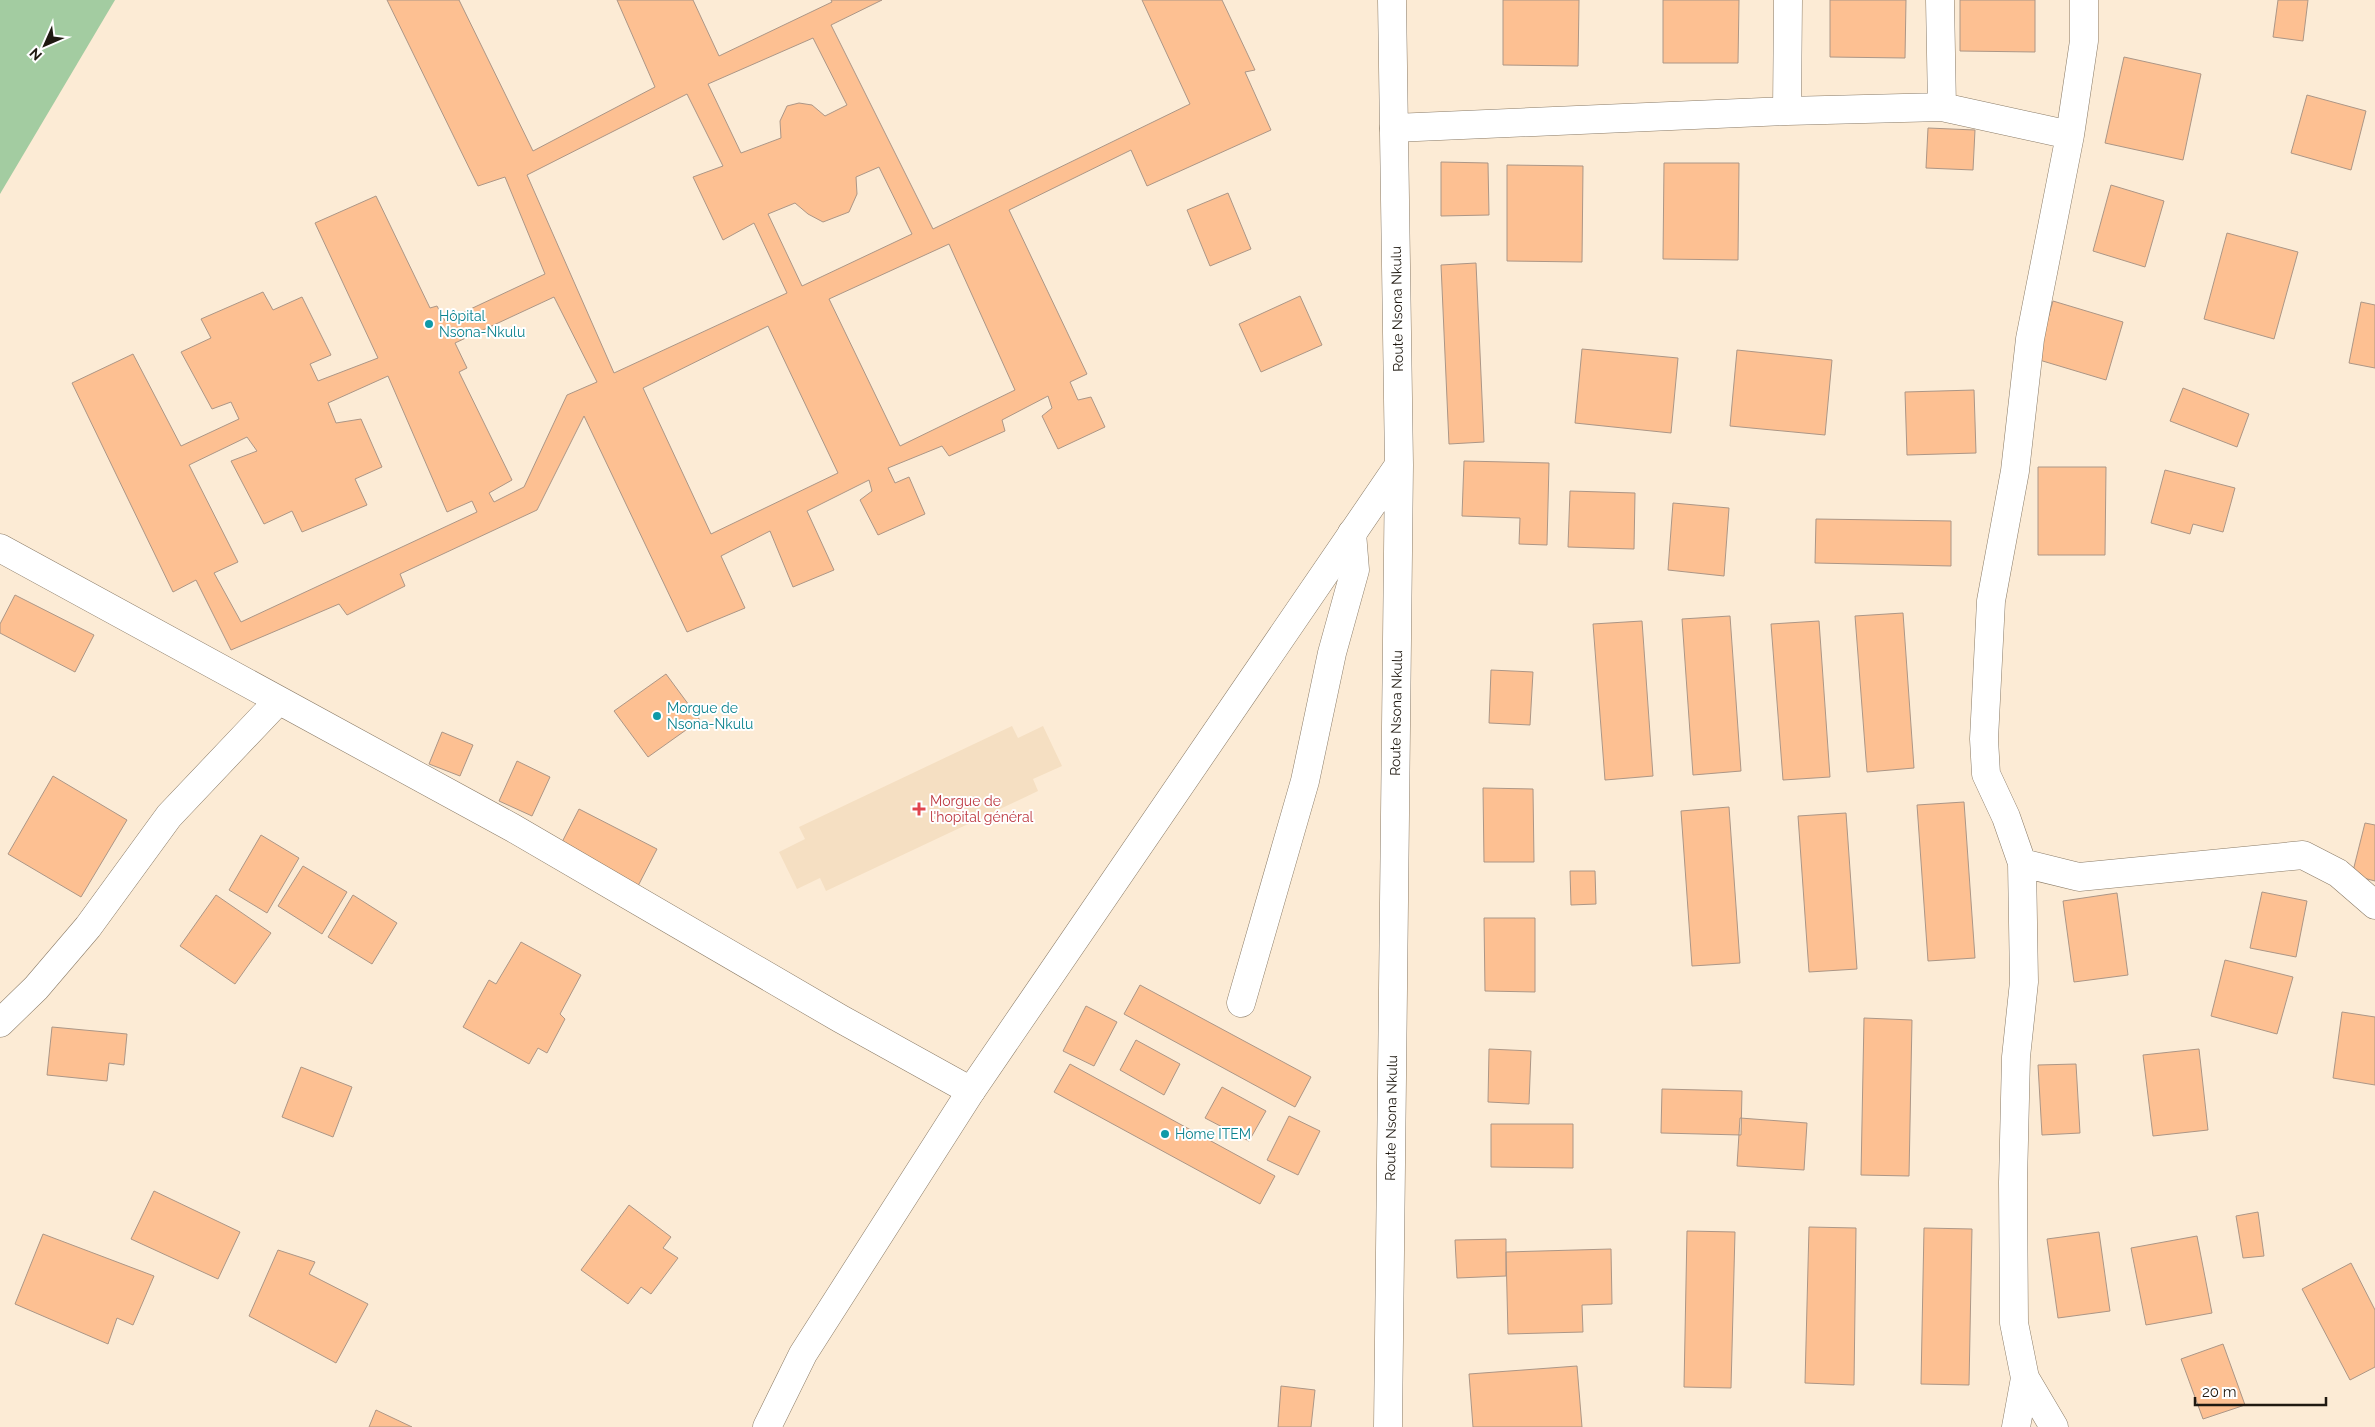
<svg xmlns="http://www.w3.org/2000/svg" width="2375" height="1427" viewBox="0 0 2375 1427" font-family="Raleway,sans-serif">
<style>
.built{fill:#f5dfc2}
.green{fill:#a3cca1}
.building{fill:#fdc092;stroke:#ac9686;fill-rule:evenodd}
.lines{fill:none;stroke-linecap:round;stroke-linejoin:round}
.street-casing{stroke:#8a7b67;stroke-width:29}
.secondary-casing{stroke:#8a7b67;stroke-width:29}
.street{stroke:#fff;stroke-width:28}
.secondary{stroke:#fff;stroke-width:28}
.culture-dot{fill:#0f9aa8;stroke:#fff;stroke-width:2}
.health-dot{fill:#e0444e;stroke:#fff;stroke-width:2}
.labels{text-anchor:middle;dominant-baseline:central;stroke-width:4;stroke-linejoin:round;paint-order:stroke}
.street-label{font-size:14px;fill:#1f1911;stroke:#fff}
.culture-label{font-size:14px;fill:#0d838f;stroke:#fff;text-anchor:start}
.health-label{font-size:14px;fill:#be3a42;stroke:#fff;text-anchor:start}
</style>
<rect width="100%" height="100%" fill="#fcebd5"/>
<path class="built" d="M 1012,726 L 1018,738 L 1043,726 L 1062,766 L 1033,779 L 1038,791 L 826,891 L 820,878 L 797,889 L 779,852 L 805,839 L 799,827 Z"/>
<path class="green" d="M 0,0 L 115,0 L 0,194 Z"/>
<path class="building" d="M 387,0 L 459,0 L 533,151 L 655,87 L 617,0 L 693,0 L 719,56 L 832,2 L 831,0 L 882,0 L 831,25 L 933,229 L 1190,104 L 1142,0 L 1222,0 L 1255,70 L 1245,72 L 1271,130 L 1147,186 L 1131,150 L 1009,210 L 1087,374 L 1070,382 L 1078,400 L 1091,397 L 1105,427 L 1058,449 L 1042,416 L 1052,408 L 1048,396 L 1002,420 L 1005,431 L 949,456 L 942,446 L 888,468 L 895,483 L 909,477 L 925,514 L 878,535 L 860,500 L 872,491 L 869,480 L 807,511 L 834,570 L 793,587 L 770,531 L 721,556 L 745,608 L 687,632 L 584,416 L 537,510 L 400,574 L 405,586 L 347,615 L 339,604 L 231,650 L 196,580 L 173,592 L 72,383 L 133,354 L 181,446 L 239,419 L 231,402 L 212,409 L 181,352 L 211,338 L 201,319 L 263,292 L 273,310 L 302,297 L 331,355 L 310,364 L 318,381 L 378,358 L 315,223 L 376,196 L 430,308 L 437,306 L 445,321 L 545,274 L 505,177 L 478,186 ZM 813,38 L 847,105 L 825,116 L 812,105 L 799,103 L 787,106 L 780,121 L 781,138 L 741,153 L 708,84 ZM 687,94 L 723,166 L 693,177 L 723,240 L 754,223 L 787,293 L 614,373 L 527,175 ZM 879,167 L 912,234 L 802,286 L 768,214 L 795,203 L 808,214 L 823,222 L 849,212 L 857,194 L 856,177 ZM 949,244 L 1015,390 L 900,446 L 829,299 ZM 554,297 L 597,382 L 567,395 L 524,487 L 494,502 L 489,493 L 512,480 L 459,372 L 467,368 L 455,343 ZM 768,326 L 838,473 L 711,534 L 643,388 ZM 388,376 L 447,512 L 472,501 L 477,512 L 241,622 L 214,573 L 238,562 L 189,465 L 247,437 L 257,451 L 231,461 L 264,524 L 292,511 L 302,532 L 367,505 L 355,479 L 382,467 L 361,419 L 336,423 L 328,403 Z
M 1503,0 L 1579,0 L 1578,66 L 1503,65 Z
M 1663,0 L 1739,0 L 1738,63 L 1663,63 Z
M 1830,0 L 1906,0 L 1905,58 L 1830,57 Z
M 1960,0 L 2035,0 L 2035,52 L 1960,51 Z
M 2278,0 L 2308,0 L 2303,41 L 2273,37 Z
M 2124,57 L 2201,74 L 2183,160 L 2105,143 Z
M 2307,95 L 2366,111 L 2351,170 L 2291,153 Z
M 1928,128 L 1975,130 L 1973,170 L 1926,168 Z
M 1441,162 L 1488,163 L 1489,215 L 1441,216 Z
M 1664,163 L 1739,163 L 1738,260 L 1663,259 Z
M 1507,165 L 1583,166 L 1582,262 L 1507,261 Z
M 2111,185 L 2164,201 L 2145,267 L 2093,251 Z
M 1228,193 L 1251,249 L 1210,266 L 1187,210 Z
M 2227,233 L 2298,252 L 2274,339 L 2204,319 Z
M 1476,263 L 1484,442 L 1449,444 L 1441,265 Z
M 1300,296 L 1322,345 L 1261,372 L 1239,324 Z
M 2053,301 L 2123,322 L 2106,380 L 2036,359 Z
M 2361,302 L 2375,305 L 2375,368 L 2349,363 Z
M 1582,349 L 1678,358 L 1671,433 L 1575,423 Z
M 1737,350 L 1832,360 L 1825,435 L 1730,426 Z
M 2183,388 L 2249,414 L 2237,447 L 2170,421 Z
M 1974,390 L 1976,453 L 1907,455 L 1905,392 Z
M 1464,461 L 1549,463 L 1547,545 L 1519,544 L 1520,518 L 1462,516 Z
M 2038,467 L 2106,467 L 2105,555 L 2038,555 Z
M 2165,470 L 2235,488 L 2223,532 L 2193,524 L 2190,534 L 2151,523 Z
M 1570,491 L 1635,493 L 1634,549 L 1568,547 Z
M 1673,503 L 1729,508 L 1724,576 L 1668,570 Z
M 1816,519 L 1951,521 L 1951,566 L 1815,563 Z
M 15,595 L 94,635 L 75,672 L 0,633 L 0,624 Z
M 1903,613 L 1914,768 L 1867,772 L 1855,616 Z
M 1730,616 L 1741,771 L 1693,775 L 1682,619 Z
M 1642,621 L 1653,776 L 1605,780 L 1593,624 Z
M 1819,621 L 1830,777 L 1783,780 L 1771,624 Z
M 1491,670 L 1533,672 L 1530,725 L 1489,723 Z
M 666,674 L 700,720 L 648,757 L 614,711 Z
M 442,732 L 473,745 L 460,776 L 429,764 Z
M 517,761 L 550,777 L 532,816 L 499,801 Z
M 53,776 L 127,820 L 81,897 L 8,854 Z
M 1483,788 L 1533,789 L 1534,862 L 1484,862 Z
M 1964,802 L 1975,958 L 1928,961 L 1917,805 Z
M 1729,807 L 1740,963 L 1692,966 L 1681,811 Z
M 579,809 L 657,849 L 638,886 L 560,846 Z
M 1846,813 L 1857,969 L 1809,972 L 1798,816 Z
M 2365,823 L 2375,825 L 2375,881 L 2352,875 Z
M 261,835 L 299,858 L 267,913 L 229,890 Z
M 303,866 L 347,892 L 322,934 L 278,906 Z
M 1570,871 L 1595,871 L 1596,904 L 1571,905 Z
M 2262,892 L 2307,901 L 2296,957 L 2250,948 Z
M 2117,893 L 2128,975 L 2074,982 L 2063,901 Z
M 216,895 L 271,933 L 235,984 L 180,946 Z
M 353,895 L 397,923 L 372,964 L 328,937 Z
M 1484,918 L 1535,918 L 1535,992 L 1485,991 Z
M 521,942 L 581,975 L 560,1014 L 565,1019 L 547,1053 L 538,1048 L 529,1064 L 463,1027 L 489,980 L 496,984 Z
M 2225,960 L 2293,977 L 2277,1034 L 2211,1016 Z
M 1140,985 L 1311,1077 L 1295,1107 L 1124,1014 Z
M 1086,1006 L 1117,1022 L 1094,1066 L 1063,1051 Z
M 2342,1012 L 2375,1017 L 2375,1085 L 2333,1078 Z
M 1864,1018 L 1912,1020 L 1909,1176 L 1861,1175 Z
M 52,1027 L 127,1034 L 124,1065 L 109,1063 L 107,1081 L 47,1075 Z
M 1136,1040 L 1180,1064 L 1164,1095 L 1120,1070 Z
M 1489,1049 L 1531,1051 L 1529,1104 L 1488,1102 Z
M 2199,1049 L 2208,1130 L 2153,1136 L 2143,1055 Z
M 1070,1064 L 1275,1176 L 1260,1204 L 1054,1092 Z
M 2076,1064 L 2080,1133 L 2042,1135 L 2038,1065 Z
M 301,1067 L 352,1087 L 333,1137 L 282,1117 Z
M 1222,1087 L 1266,1111 L 1249,1141 L 1205,1118 Z
M 1662,1089 L 1742,1091 L 1741,1135 L 1661,1133 Z
M 1289,1116 L 1320,1131 L 1298,1175 L 1267,1160 Z
M 1740,1118 L 1807,1123 L 1804,1170 L 1737,1166 Z
M 1491,1124 L 1573,1124 L 1573,1168 L 1491,1167 Z
M 154,1191 L 240,1232 L 218,1279 L 131,1239 Z
M 629,1205 L 671,1237 L 663,1248 L 678,1258 L 651,1294 L 641,1287 L 628,1304 L 581,1270 Z
M 2258,1212 L 2264,1256 L 2243,1258 L 2236,1216 Z
M 1809,1227 L 1856,1228 L 1854,1385 L 1805,1383 Z
M 1924,1228 L 1972,1229 L 1969,1385 L 1921,1384 Z
M 1687,1231 L 1735,1232 L 1731,1388 L 1684,1387 Z
M 2099,1232 L 2110,1311 L 2058,1318 L 2047,1239 Z
M 43,1234 L 154,1276 L 133,1325 L 117,1318 L 108,1344 L 15,1304 Z
M 2197,1236 L 2212,1313 L 2146,1325 L 2131,1248 Z
M 1506,1239 L 1506,1276 L 1457,1278 L 1455,1240 Z
M 1611,1249 L 1612,1304 L 1582,1305 L 1583,1332 L 1508,1334 L 1506,1252 Z
M 278,1250 L 315,1262 L 309,1274 L 368,1304 L 336,1363 L 249,1316 Z
M 2351,1263 L 2375,1310 L 2375,1367 L 2350,1380 L 2302,1289 Z
M 2223,1344 L 2245,1405 L 2203,1419 L 2181,1359 Z
M 1577,1366 L 1582,1427 L 1473,1427 L 1469,1374 Z
M 1281,1386 L 1315,1390 L 1311,1427 L 1278,1427 Z
M 376,1410 L 412,1427 L 369,1427 Z"/>
<g class="lines">
<defs>
<path id="street" d="M 1940,0 L 1942,107
M 1787,111 L 1788,0
M 1394,128 L 1787,111 L 1942,107 L 2070,135
M 0,548 L 513,828 L 841,1019 L 971,1091
M 2022,863 L 2079,877 L 2303,855 L 2338,873 L 2375,905
M 1241,1003 L 1305,781 L 1332,653 L 1355,570 L 1352,533
M 0,1023 L 36,988 L 88,927 L 169,816 L 278,701
M 2016,1427 L 2025,1378
M 2054,1427 L 2025,1378 L 2014,1323 L 2013,1182 L 2016,1057 L 2024,982 L 2022,863 L 2006,817 L 1986,774 L 1984,739 L 1991,601 L 2015,471 L 2030,339 L 2070,135 L 2084,41 L 2084,0"/>
<path id="secondary" d="M 767,1427 L 803,1354 L 971,1091 L 1399,465
M 1388,1427 L 1399,465 L 1392,0"/>
</defs>
<use href="#street" class="street-casing"/>
<use href="#secondary" class="secondary-casing"/>
<use href="#street" class="street"/>
<use href="#secondary" class="secondary"/>
</g>
<g class="culture-dot">
<circle cx="429" cy="324" r="5"/>
<circle cx="657" cy="716" r="5"/>
<circle cx="1165" cy="1134" r="5"/>
</g>
<path class="health-dot" d="M916.5 801.5h5v5h5v5h-5v5h-5v-5h-5v-5h5z"/>
<g class="labels">
<g class="street-label">
<text transform="translate(1397 309) rotate(-91)">Route Nsona Nkulu</text>
<text transform="translate(1396 713) rotate(-89)">Route Nsona Nkulu</text>
<text transform="translate(1391 1118) rotate(-89)">Route Nsona Nkulu</text>
</g>
<g class="culture-label">
<text x="439" y="316">Hôpital<tspan x="439" dy="16">Nsona-Nkulu</tspan></text>
<text x="667" y="708">Morgue de<tspan x="667" dy="16">Nsona-Nkulu</tspan></text>
<text x="1175" y="1134">Home ITEM</text>
</g>
<g class="health-label">
<text x="930" y="801">Morgue de<tspan x="930" dy="16">l'hopital général</tspan></text>
</g>
</g>
<g transform="translate(45 45) rotate(225)" stroke="#ffffff" stroke-width="4" paint-order="stroke">
<path d="M0-4L9 19L0 12L-9 19Z" fill="#1f1911"/>
<text y="-8" font-size="14" font-weight="bold" text-anchor="middle" fill="#1f1911">N</text>
</g>
<path d="M2195 1397v8h131v-8" fill="none" stroke="#1f1911" stroke-width="2.5"/>
<text x="2202" y="1397" font-size="15" fill="#1f1911" stroke="#ffffff" stroke-width="4" paint-order="stroke">20 m</text>
</svg>
